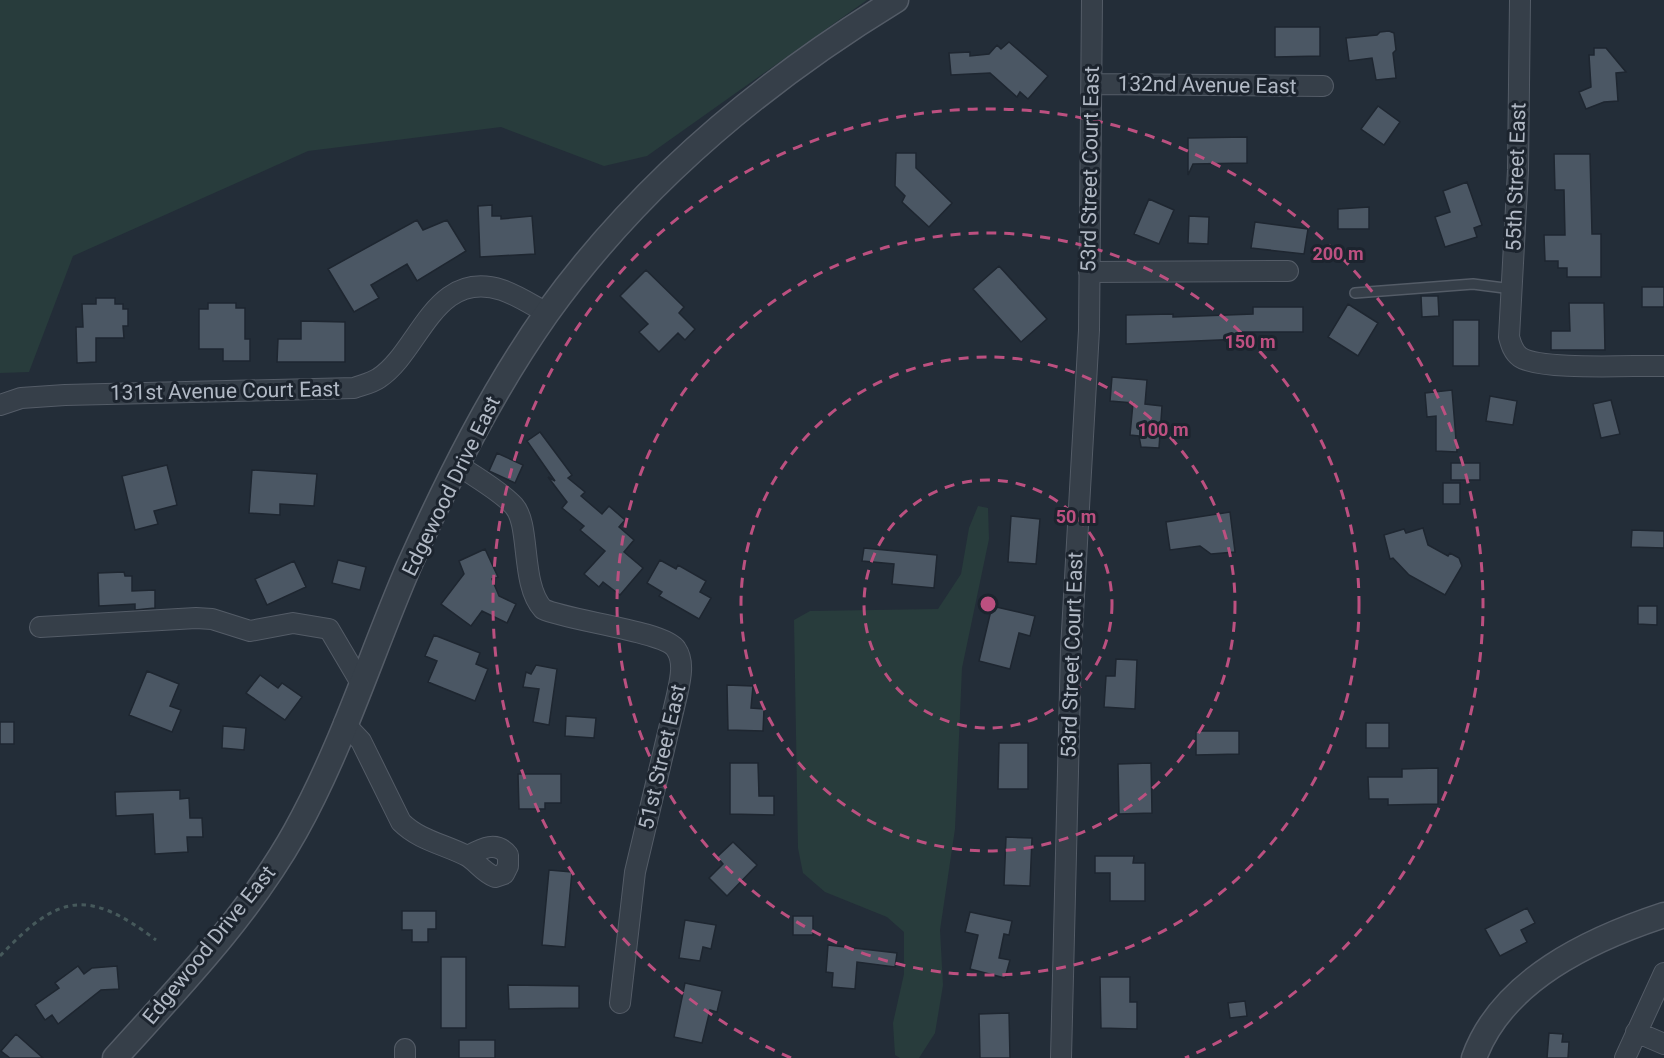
<svg xmlns="http://www.w3.org/2000/svg" width="1664" height="1058" viewBox="0 0 1664 1058" font-family="Roboto,sans-serif">
<style>
.green{fill:#283c3c}
.building{fill:#4b5764;stroke:#1e2630;stroke-width:1.5}
.lines{fill:none;stroke-linecap:round;stroke-linejoin:round}
.service-casing{stroke:#545c67;stroke-width:12}
.minor-casing{stroke:#545c67;stroke-width:22}
.tertiary-casing{stroke:#545c67;stroke-width:27}
.path{stroke:#46595b;stroke-width:3;stroke-dasharray:4.5 4.5;stroke-linecap:butt}
.service{stroke:#363f49;stroke-width:9}
.minor{stroke:#363f49;stroke-width:20}
.tertiary{stroke:#363f49;stroke-width:24}
.ring{fill:none;stroke:#bc5080;stroke-width:3;stroke-dasharray:10 8}
.labels{text-anchor:middle;dominant-baseline:central;stroke-width:6;stroke-linejoin:round;paint-order:stroke}
.street-label{font-size:21px;fill:#b1b9c5;stroke:#1c242e}
.centre{fill:#bc5080;stroke:#1c242e;stroke-width:3}
.ring-label{font-size:18px;text-anchor:middle;font-weight:bold;fill:#bc5080;stroke:#1c242e;stroke-width:6;stroke-linejoin:round;paint-order:stroke}
</style>
<rect width="100%" height="100%" fill="#232d38"/>
<path class="green" d="M 0,0 L 867,0 L 647,156 L 604,166 L 501,127 L 308,151 L 73,256 L 29,372 L 0,373 Z
M 978,506 L 988,508 L 989,539 L 962,668 L 955,829 L 940,930 L 943,985 L 935,1033 L 919,1058 L 900,1058 L 895,1055 L 893,1023 L 904,974 L 904,932 L 887,917 L 825,892 L 803,873 L 798,848 L 794,620 L 810,611 L 938,609 L 961,574 L 969,528 Z"/>
<path class="building" d="M 1275,27 L 1320,27 L 1320,56 L 1275,57 Z
M 1389,31 L 1394,33 L 1396,50 L 1393,53 L 1396,78 L 1376,80 L 1372,58 L 1349,61 L 1346,38 L 1377,35 L 1380,32 Z
M 1009,42 L 1048,76 L 1028,99 L 1020,92 L 1017,97 L 990,73 L 951,75 L 949,53 L 970,52 L 970,56 L 989,54 L 997,45 L 1001,49 Z
M 1594,48 L 1606,48 L 1626,72 L 1616,73 L 1618,101 L 1604,102 L 1586,109 L 1579,92 L 1591,87 L 1589,55 L 1594,55 Z
M 1378,106 L 1400,122 L 1384,145 L 1361,129 Z
M 1247,137 L 1247,163 L 1193,164 L 1188,175 L 1188,138 Z
M 896,153 L 916,153 L 916,168 L 952,203 L 929,227 L 902,202 L 905,196 L 895,186 Z
M 1554,154 L 1590,154 L 1592,234 L 1601,234 L 1601,277 L 1567,277 L 1567,268 L 1558,268 L 1558,261 L 1545,261 L 1544,235 L 1565,235 L 1564,190 L 1555,190 Z
M 1467,182 L 1482,225 L 1474,228 L 1477,237 L 1445,247 L 1435,217 L 1450,212 L 1443,191 Z
M 1149,199 L 1174,210 L 1159,244 L 1134,234 Z
M 492,205 L 492,216 L 501,216 L 501,219 L 532,216 L 535,254 L 480,257 L 478,206 Z
M 1369,207 L 1369,229 L 1338,229 L 1338,209 Z
M 1189,216 L 1209,217 L 1208,244 L 1188,243 Z
M 417,220 L 423,230 L 447,220 L 466,251 L 417,281 L 407,264 L 371,285 L 379,298 L 354,312 L 328,269 Z
M 1255,222 L 1308,229 L 1304,254 L 1251,248 Z
M 999,266 L 1047,319 L 1021,342 L 973,289 Z
M 646,270 L 684,307 L 679,313 L 695,329 L 685,340 L 678,333 L 659,352 L 639,332 L 648,324 L 620,296 Z
M 1642,287 L 1664,287 L 1664,307 L 1642,307 Z
M 1421,296 L 1438,296 L 1439,316 L 1422,317 Z
M 96,298 L 115,298 L 115,304 L 123,304 L 123,309 L 128,309 L 128,326 L 123,326 L 124,338 L 96,338 L 96,362 L 77,363 L 76,327 L 83,327 L 82,304 L 96,304 Z
M 208,303 L 236,303 L 236,308 L 245,308 L 245,339 L 250,339 L 250,361 L 223,361 L 223,349 L 199,349 L 199,309 L 208,309 Z
M 1569,303 L 1604,303 L 1605,350 L 1551,350 L 1551,331 L 1570,331 Z
M 1348,304 L 1378,323 L 1358,356 L 1328,337 Z
M 1253,307 L 1303,307 L 1303,332 L 1242,332 L 1242,339 L 1126,344 L 1126,315 L 1173,314 L 1173,317 L 1253,314 Z
M 1453,320 L 1479,320 L 1479,366 L 1453,366 Z
M 301,321 L 345,322 L 345,362 L 277,362 L 278,339 L 301,339 Z
M 1112,377 L 1147,380 L 1145,404 L 1162,406 L 1159,448 L 1141,447 L 1139,436 L 1130,435 L 1133,403 L 1110,401 Z
M 1452,390 L 1457,452 L 1436,451 L 1436,416 L 1427,417 L 1425,393 Z
M 1490,396 L 1517,401 L 1513,425 L 1486,421 Z
M 1611,400 L 1620,434 L 1601,438 L 1593,404 Z
M 540,432 L 572,475 L 568,478 L 585,492 L 581,496 L 602,514 L 609,506 L 625,520 L 619,527 L 634,540 L 624,552 L 643,568 L 620,595 L 603,582 L 599,587 L 584,574 L 605,551 L 580,530 L 584,526 L 562,508 L 567,502 L 548,477 L 555,481 L 527,441 Z
M 497,453 L 523,465 L 515,483 L 489,471 Z
M 1451,463 L 1480,463 L 1480,480 L 1451,480 Z
M 167,465 L 177,505 L 154,511 L 158,524 L 135,530 L 122,476 Z
M 252,470 L 317,474 L 314,506 L 280,504 L 280,515 L 249,513 Z
M 1443,483 L 1460,483 L 1460,504 L 1443,504 Z
M 1230,512 L 1235,552 L 1211,554 L 1200,546 L 1170,550 L 1166,522 Z
M 1011,516 L 1040,519 L 1036,564 L 1008,562 Z
M 1423,528 L 1428,545 L 1448,556 L 1450,553 L 1459,558 L 1462,566 L 1445,595 L 1409,575 L 1393,558 L 1390,559 L 1384,535 L 1404,529 L 1406,533 Z
M 1632,530 L 1664,531 L 1664,548 L 1631,547 Z
M 864,548 L 937,555 L 934,588 L 892,584 L 894,564 L 862,561 Z
M 485,549 L 498,577 L 492,579 L 499,596 L 516,604 L 507,623 L 482,611 L 471,626 L 441,604 L 464,574 L 459,561 Z
M 338,560 L 366,567 L 360,590 L 332,583 Z
M 660,560 L 676,569 L 678,565 L 706,581 L 700,592 L 711,598 L 699,619 L 659,596 L 662,592 L 647,583 Z
M 294,561 L 306,587 L 267,605 L 255,579 Z
M 124,572 L 125,576 L 132,576 L 132,591 L 155,590 L 155,608 L 135,610 L 135,604 L 99,606 L 98,573 Z
M 992,606 L 1035,616 L 1030,636 L 1019,633 L 1010,669 L 979,661 Z
M 1638,606 L 1657,606 L 1657,625 L 1638,624 Z
M 434,635 L 480,653 L 476,664 L 488,669 L 475,701 L 428,682 L 437,661 L 425,656 Z
M 1116,659 L 1137,660 L 1135,709 L 1104,707 L 1106,676 L 1115,676 Z
M 536,665 L 557,669 L 549,725 L 533,722 L 539,689 L 523,687 L 526,672 L 531,674 Z
M 147,671 L 179,684 L 170,706 L 181,710 L 172,732 L 129,715 Z
M 260,675 L 278,688 L 282,683 L 302,697 L 285,720 L 246,693 Z
M 727,685 L 753,686 L 751,708 L 764,709 L 763,731 L 728,730 Z
M 566,716 L 596,718 L 594,738 L 565,736 Z
M 0,722 L 14,722 L 14,744 L 0,744 Z
M 1366,723 L 1389,723 L 1389,748 L 1366,748 Z
M 223,726 L 246,728 L 244,750 L 222,748 Z
M 1196,731 L 1239,731 L 1239,754 L 1196,755 Z
M 999,743 L 1028,743 L 1028,789 L 998,789 Z
M 730,763 L 758,763 L 759,796 L 774,796 L 774,815 L 730,814 Z
M 1151,763 L 1152,813 L 1119,814 L 1118,764 Z
M 1438,768 L 1438,804 L 1388,805 L 1388,799 L 1369,799 L 1368,777 L 1402,777 L 1402,769 Z
M 518,774 L 561,774 L 561,803 L 545,803 L 545,809 L 519,809 Z
M 180,790 L 180,799 L 189,798 L 190,818 L 202,818 L 203,837 L 187,837 L 188,852 L 155,854 L 153,814 L 116,816 L 115,792 Z
M 1006,837 L 1032,838 L 1030,886 L 1004,885 Z
M 733,842 L 757,865 L 727,896 L 709,878 L 723,864 L 717,857 Z
M 1095,856 L 1134,856 L 1133,863 L 1145,863 L 1145,901 L 1110,901 L 1110,873 L 1095,873 Z
M 549,870 L 572,872 L 565,947 L 542,945 Z
M 1527,908 L 1535,923 L 1521,930 L 1527,942 L 1500,956 L 1485,929 Z
M 402,911 L 436,911 L 436,929 L 428,929 L 428,942 L 412,942 L 412,930 L 402,930 Z
M 970,912 L 1012,921 L 1009,935 L 1004,934 L 999,958 L 1010,960 L 1005,978 L 970,969 L 978,935 L 965,932 Z
M 793,916 L 813,916 L 813,935 L 793,935 Z
M 685,920 L 716,925 L 711,949 L 703,947 L 700,961 L 679,958 Z
M 828,945 L 897,953 L 895,967 L 857,962 L 855,989 L 832,987 L 833,973 L 826,972 Z
M 441,957 L 466,957 L 466,1028 L 441,1028 Z
M 78,966 L 84,974 L 92,968 L 117,966 L 119,989 L 101,990 L 58,1024 L 52,1015 L 45,1020 L 35,1005 L 59,988 L 55,983 Z
M 1100,977 L 1130,977 L 1130,1002 L 1137,1002 L 1137,1029 L 1101,1028 Z
M 685,983 L 722,991 L 717,1012 L 710,1010 L 702,1043 L 674,1037 Z
M 508,985 L 579,986 L 579,1008 L 509,1009 Z
M 1245,1001 L 1247,1016 L 1230,1018 L 1228,1003 Z
M 1009,1013 L 1010,1058 L 980,1058 L 979,1014 Z
M 1549,1033 L 1563,1034 L 1562,1042 L 1569,1042 L 1568,1058 L 1547,1058 Z
M 16,1034 L 43,1058 L 10,1058 L 1,1051 Z
M 459,1040 L 495,1040 L 495,1058 L 459,1058 Z"/>
<g class="lines">
<defs>
<path id="service" d="M 1355,293 L 1473,284 L 1512,289"/>
<path id="minor" d="M 1520,0 L 1518,170 L 1509,337 C 1511,344 1513,352 1520,357 C 1540,371 1636,365 1664,366
M 1092,84 L 1323,86
M 1089,272 L 1288,271
M 0,405 L 21,398 L 65,395 L 354,388 C 362,385 372,383 379,378 C 420,351 434,268 502,290 C 517,295 532,305 547,313
M 457,464 C 473,476 501,491 514,506 C 531,525 520,584 543,609 C 568,621 665,631 676,649 C 685,662 680,681 677,695 L 635,872 L 620,1003
M 40,627 L 196,618 L 212,619 L 250,631 L 293,623 L 329,629 L 362,685
M 344,723 L 361,741 L 401,822 C 419,840 443,844 465,855 C 476,860 481,871 495,877 L 504,874 L 508,866 L 508,855 C 496,840 481,849 468,856
M 1636,1032 L 1664,1044
M 405,1058 L 405,1049
M 1061,1058 L 1071,649 L 1089,330 L 1092,0
M 1625,1058 L 1664,973"/>
<path id="tertiary" d="M 115,1058 C 179,987 248,916 295,832 C 342,748 371,654 409,566 C 448,479 492,391 547,313 C 639,185 762,82 896,0
M 1474,1058 C 1502,980 1591,939 1664,915"/>
</defs>
<use href="#service" class="service-casing"/>
<use href="#minor" class="minor-casing"/>
<use href="#tertiary" class="tertiary-casing"/>
<path class="path" d="M 0,956 C 58,895 86,887 156,940"/>
<use href="#service" class="service"/>
<use href="#minor" class="minor"/>
<use href="#tertiary" class="tertiary"/>
</g>
<g class="ring">
<circle cx="988" cy="604" r="124"/>
<circle cx="988" cy="604" r="247"/>
<circle cx="988" cy="604" r="371"/>
<path d="M791 1058A495 495 0 1 1 1185 1058"/>
</g>
<g class="labels">
<g class="street-label">
<text transform="translate(1207 85) rotate(1)">132nd Avenue East</text>
<text transform="translate(1090 169) rotate(-89)">53rd Street Court East</text>
<text transform="translate(1516 177) rotate(-88)">55th Street East</text>
<text transform="translate(225 391) rotate(-1)">131st Avenue Court East</text>
<text transform="translate(451 486) rotate(-64)">Edgewood Drive East</text>
<text transform="translate(1072 655) rotate(-88)">53rd Street Court East</text>
<text transform="translate(662 757) rotate(-77)">51st Street East</text>
<text transform="translate(209 945) rotate(-51)">Edgewood Drive East</text>
</g>
</g>
<circle cx="988" cy="604" r="9" class="centre"/>
<g class="ring-label">
<text x="1338" y="260">200 m</text>
<text x="1250" y="348">150 m</text>
<text x="1163" y="436">100 m</text>
<text x="1076" y="523">50 m</text>
</g>
</svg>
